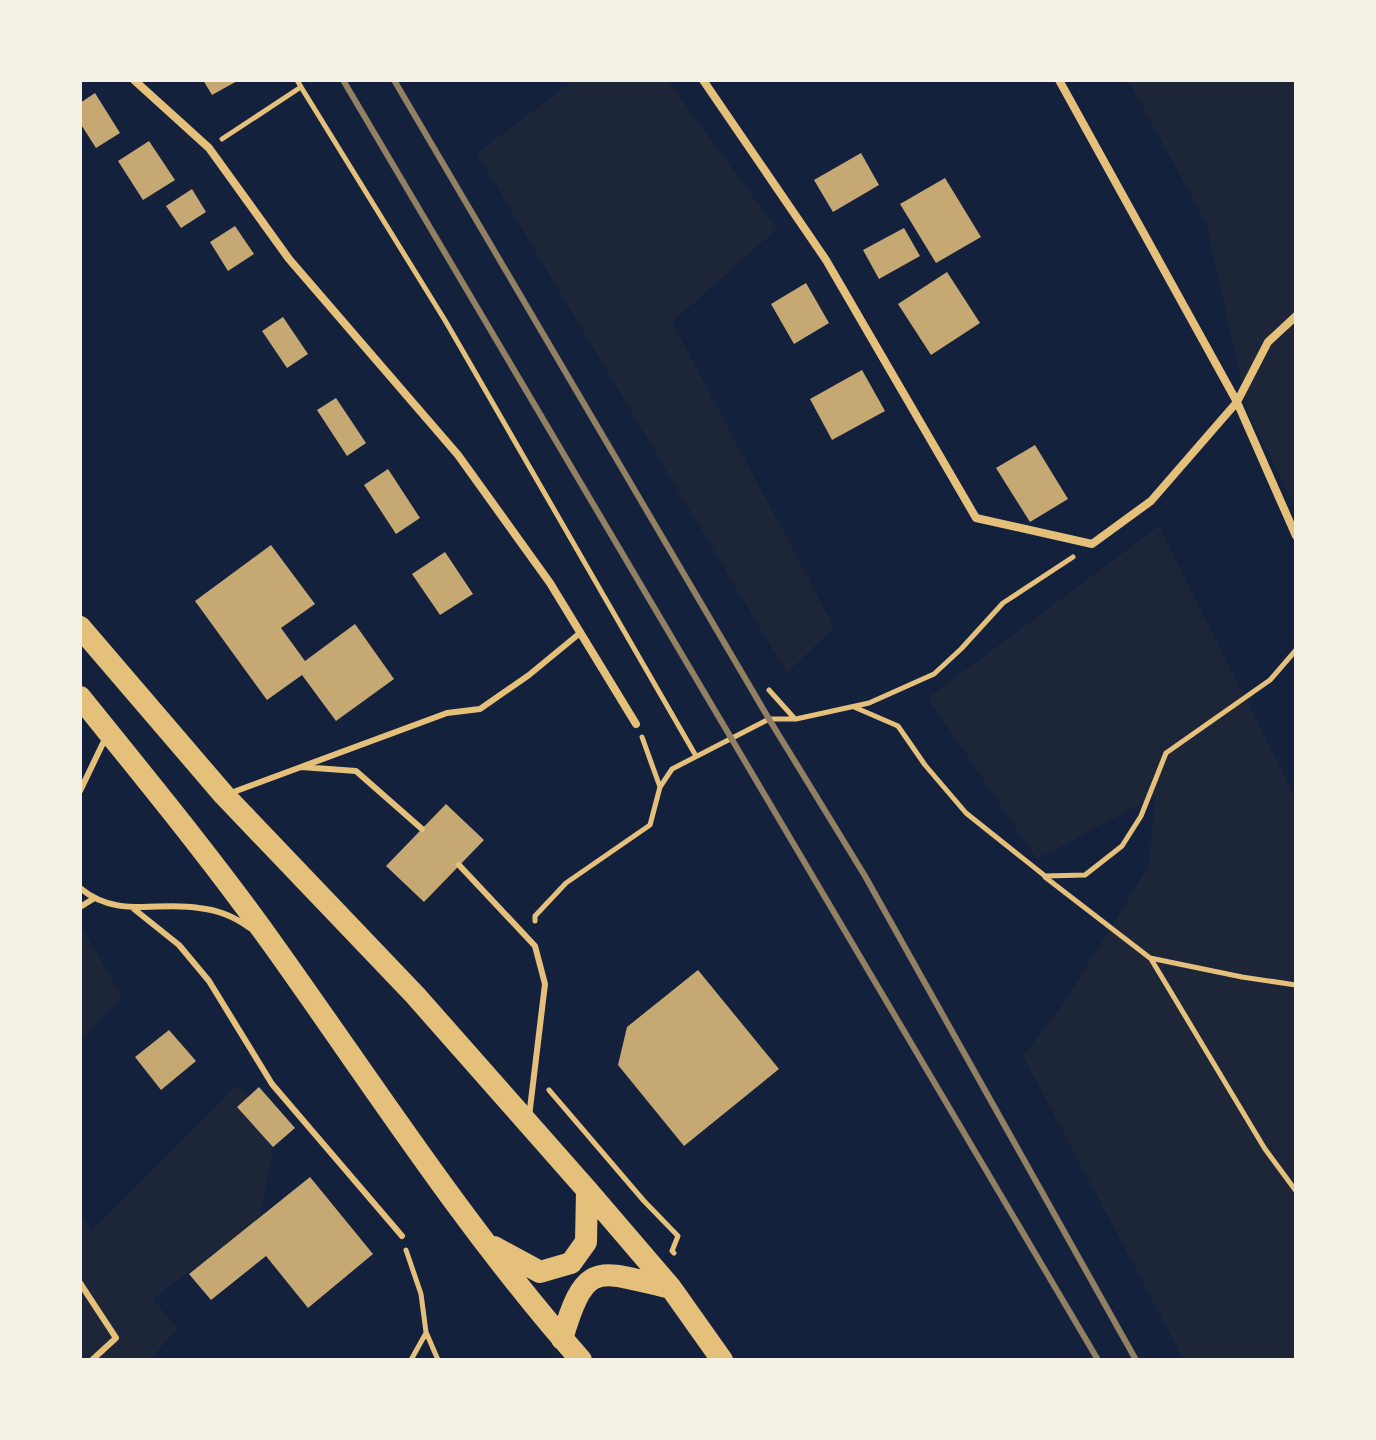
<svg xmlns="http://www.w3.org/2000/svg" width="1376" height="1440" viewBox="0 0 1376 1440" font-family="'Exo 2',sans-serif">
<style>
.green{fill:#1d2539}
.building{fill:#c6a872}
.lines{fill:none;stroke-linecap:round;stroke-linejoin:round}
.path{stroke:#e5c07b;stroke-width:5}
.service{stroke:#e5c07b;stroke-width:6}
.minor{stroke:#e5c07b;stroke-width:8}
.trunk{stroke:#e5c07b;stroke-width:22}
.rail{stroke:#918062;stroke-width:6}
</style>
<rect width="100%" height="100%" fill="#14213d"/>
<path class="green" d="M 571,80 L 667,80 L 777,229 L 672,322 L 834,627 L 787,673 L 477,153 L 570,83 Z
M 1128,80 L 1296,80 L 1296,508 L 1248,412 L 1206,223 Z
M 1159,526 L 1296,799 L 1296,1360 L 1184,1360 L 1023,1056 L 1064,1003 L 1148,867 L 1156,796 L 1037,859 L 928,698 Z
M 80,924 L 122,997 L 80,1042 Z
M 237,1085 L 277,1130 L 260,1218 L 153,1299 L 178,1329 L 149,1360 L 80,1360 L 80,1215 L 93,1230 Z"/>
<path class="building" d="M 203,80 L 239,80 L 212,95 Z
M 95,93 L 120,133 L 96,148 L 80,123 L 80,103 Z
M 149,141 L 175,180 L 143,200 L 118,161 Z
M 861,153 L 879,185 L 833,212 L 814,180 Z
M 945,178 L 981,237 L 936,263 L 900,204 Z
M 192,189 L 206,212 L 181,228 L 166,206 Z
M 235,226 L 254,254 L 228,271 L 210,242 Z
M 904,228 L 920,256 L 879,279 L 863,250 Z
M 947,272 L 980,323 L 931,355 L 898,304 Z
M 806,283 L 829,323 L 794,344 L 771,304 Z
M 283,317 L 308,354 L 287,368 L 262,331 Z
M 862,370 L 885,411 L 832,440 L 810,399 Z
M 336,398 L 366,443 L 347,456 L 317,410 Z
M 1035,445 L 1068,499 L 1030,522 L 996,468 Z
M 388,469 L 420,518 L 396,534 L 364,485 Z
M 271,545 L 315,604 L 281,628 L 305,661 L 355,624 L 394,679 L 336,721 L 302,675 L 267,700 L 195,601 Z
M 445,552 L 473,594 L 440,615 L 412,574 Z
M 446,804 L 484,840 L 424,902 L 386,866 Z
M 698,970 L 779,1069 L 684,1146 L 618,1065 L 627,1027 Z
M 169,1030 L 196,1061 L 161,1090 L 135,1057 Z
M 259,1087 L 295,1128 L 273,1147 L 237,1107 Z
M 310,1177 L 373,1254 L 308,1308 L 266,1256 L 211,1300 L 189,1274 Z"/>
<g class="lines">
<path class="path" d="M 301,87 L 446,322 L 696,756
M 222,139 L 301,87 L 297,80
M 769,690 L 795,719
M 854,707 L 898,726 L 925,765 L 966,813 L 1045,876 L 1085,875 L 1122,846 L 1141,816 L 1166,753 L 1270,680 L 1296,650
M 660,787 L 672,769 L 769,719 L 796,719 L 869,703 L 934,674 L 961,649 L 1003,603 L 1073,557
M 1045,877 L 1150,958 L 1242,977 L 1296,985
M 535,921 L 535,916 L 566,883 L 650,825 L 660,787 L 642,737
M 1151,959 L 1265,1149 L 1296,1191
M 549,1090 L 644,1201 L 678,1236 L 672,1251 L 674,1253
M 406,1250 L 421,1294 L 426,1332 L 438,1360
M 411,1360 L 426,1333"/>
<path class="service" d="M 301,767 L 447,713 L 480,709 L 529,675 L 580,633
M 80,791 L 105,739
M 228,794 L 301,767 L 356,771 L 422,829
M 459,865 L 535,946 L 545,984 L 529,1117
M 80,888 C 117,919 157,901 199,908 C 219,910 235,917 250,928
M 80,907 L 93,899
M 134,909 L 179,945 L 209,981 L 272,1084 L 402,1236
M 80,1283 L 116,1338 L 92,1360"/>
<path class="minor" d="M 134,80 L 209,148 L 289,259 L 458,455 L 550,583 L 636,724
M 703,80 L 826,260 L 976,518 L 1092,544 L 1151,501 L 1237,402 L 1268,342 L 1296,316
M 1059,80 L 1237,402 L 1296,536"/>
<path class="trunk" d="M 80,627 L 224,795 L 415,995 L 587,1190 L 671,1288 L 722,1360
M 80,697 C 146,779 213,860 274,946 C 374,1086 467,1231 581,1360
M 494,1247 L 540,1272 L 571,1263 L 586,1242 L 587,1190
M 562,1339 C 586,1258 597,1271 671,1288"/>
<path class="rail" d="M 343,80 L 1098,1360
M 394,80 L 769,719 L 865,876 L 1136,1360"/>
</g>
<rect width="1376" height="1440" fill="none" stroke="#f6f1e7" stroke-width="164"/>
</svg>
